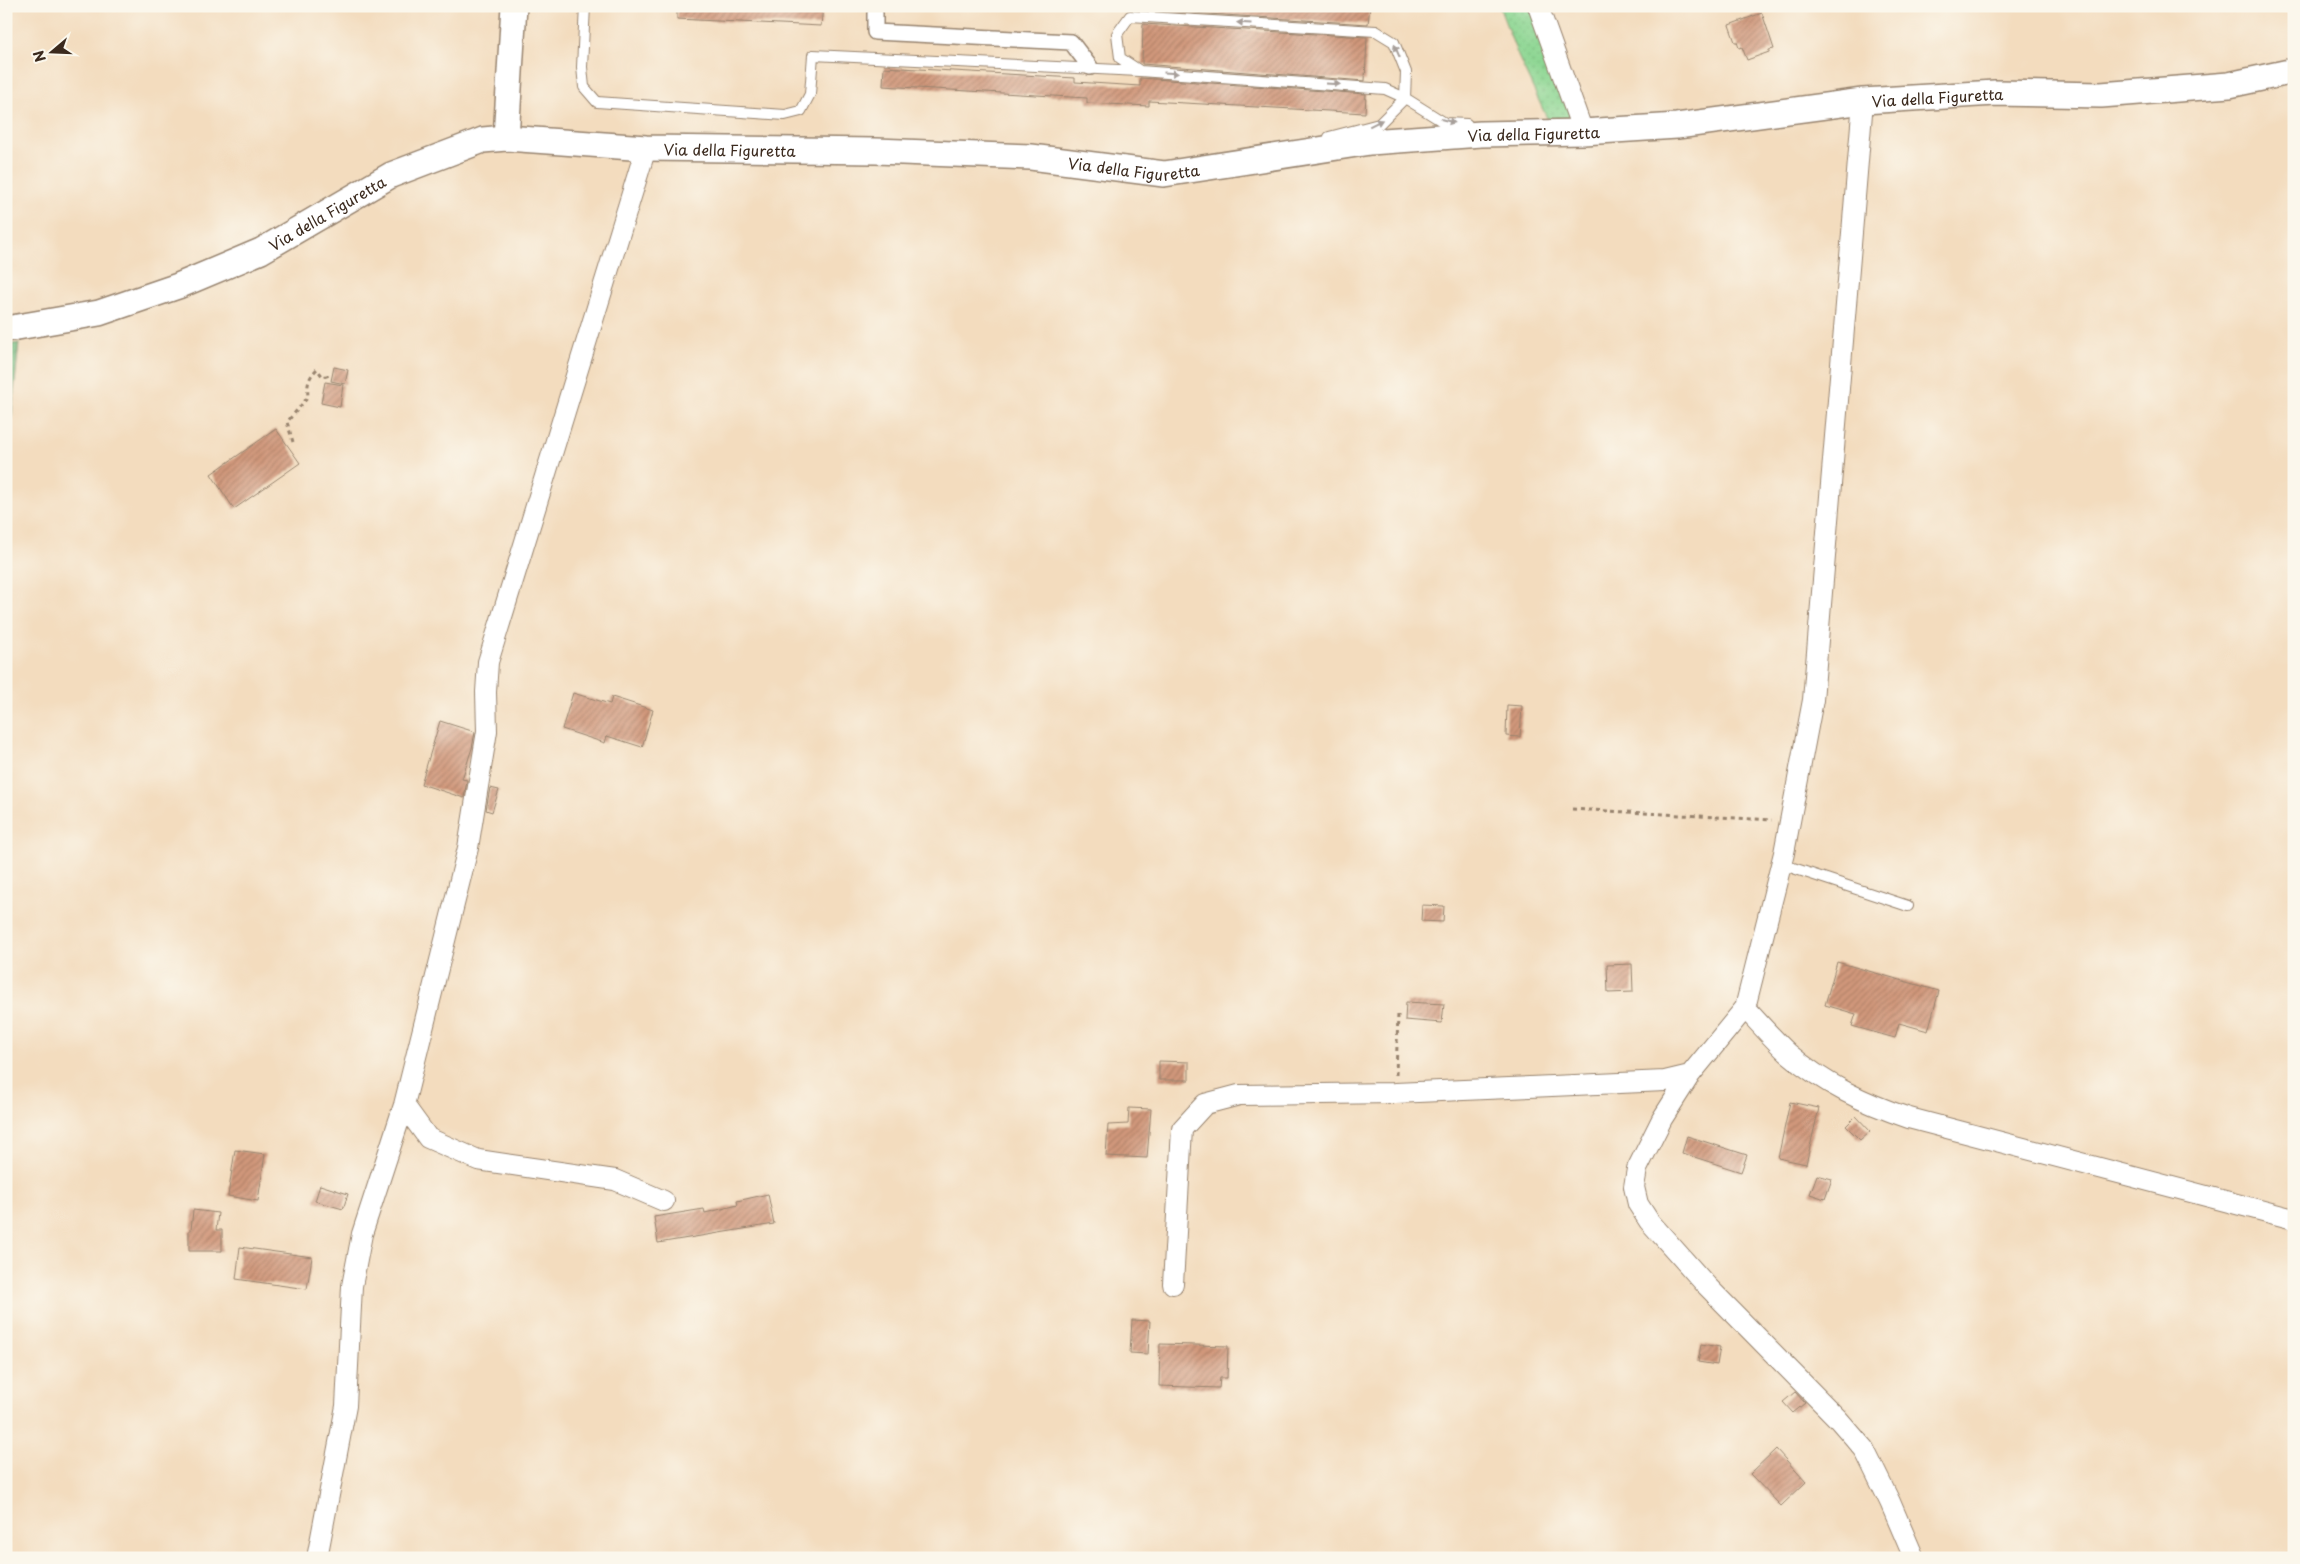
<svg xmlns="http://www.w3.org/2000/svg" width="2300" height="1564" viewBox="0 0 2300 1564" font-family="'Playpen Sans',sans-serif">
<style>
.grass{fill:url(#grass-dots);stroke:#648058}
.forest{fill:url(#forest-crowns);stroke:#56704d}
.building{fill:url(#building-hatch)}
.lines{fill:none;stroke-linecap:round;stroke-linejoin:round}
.service-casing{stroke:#97836e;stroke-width:12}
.pedestrian-casing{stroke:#97836e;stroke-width:18}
.minor-casing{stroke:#97836e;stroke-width:22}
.tertiary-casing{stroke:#97836e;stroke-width:28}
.path{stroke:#97836e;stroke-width:3;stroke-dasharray:4 4;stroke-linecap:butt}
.service{stroke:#fff;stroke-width:10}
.pedestrian{stroke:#fff;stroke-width:15}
.minor{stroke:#fff;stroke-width:20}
.tertiary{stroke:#fff;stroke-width:25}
.oneway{fill:#a79f9a}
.labels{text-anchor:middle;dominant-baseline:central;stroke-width:4;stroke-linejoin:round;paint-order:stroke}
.street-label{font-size:15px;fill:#3b2a1e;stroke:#fbf7ec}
</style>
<defs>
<pattern id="grass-dots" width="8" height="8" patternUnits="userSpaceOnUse" patternTransform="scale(1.25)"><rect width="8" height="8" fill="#8cd692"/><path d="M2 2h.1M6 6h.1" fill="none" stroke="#7ab87d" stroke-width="1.8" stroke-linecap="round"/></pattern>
<pattern id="forest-crowns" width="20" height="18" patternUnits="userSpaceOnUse" patternTransform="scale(1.25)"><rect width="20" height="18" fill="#71b77c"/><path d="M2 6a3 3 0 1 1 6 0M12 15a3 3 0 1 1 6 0" fill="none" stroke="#5e9565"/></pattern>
<pattern id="building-hatch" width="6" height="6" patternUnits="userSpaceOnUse" patternTransform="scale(1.25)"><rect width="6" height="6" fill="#d1987b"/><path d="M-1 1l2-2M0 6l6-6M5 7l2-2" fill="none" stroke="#ab7c64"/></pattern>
</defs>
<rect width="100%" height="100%" fill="#fbf7ec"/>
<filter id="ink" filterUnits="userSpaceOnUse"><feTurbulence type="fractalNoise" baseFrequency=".02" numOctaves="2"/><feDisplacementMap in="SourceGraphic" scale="10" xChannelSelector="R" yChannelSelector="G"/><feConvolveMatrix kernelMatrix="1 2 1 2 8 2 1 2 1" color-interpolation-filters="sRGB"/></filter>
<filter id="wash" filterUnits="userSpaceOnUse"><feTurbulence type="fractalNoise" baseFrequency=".0096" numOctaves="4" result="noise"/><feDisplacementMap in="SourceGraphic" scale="20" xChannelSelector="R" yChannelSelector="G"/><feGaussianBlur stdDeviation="1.12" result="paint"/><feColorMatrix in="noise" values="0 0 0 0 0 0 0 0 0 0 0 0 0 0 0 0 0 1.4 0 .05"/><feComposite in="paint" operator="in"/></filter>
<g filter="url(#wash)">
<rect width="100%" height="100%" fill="#f3dcbe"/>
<path class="grass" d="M 1499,6 L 1544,6 L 1583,132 L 1553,131 L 1518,56 Z"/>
<path class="forest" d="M 19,343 L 6,472 L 6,345 Z"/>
<g id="blocks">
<path class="building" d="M 677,6 L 823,6 L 821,26 L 677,19 Z
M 1144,6 L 1370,6 L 1368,24 L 1144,10 Z
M 1762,13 L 1774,49 L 1769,50 L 1769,52 L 1747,60 L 1742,47 L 1739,48 L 1737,42 L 1735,42 L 1729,25 Z
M 1143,24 L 1367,37 L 1365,81 L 1142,64 Z
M 884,67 L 1075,78 L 1075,82 L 1140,86 L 1140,78 L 1366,94 L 1365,113 L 1149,101 L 1149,106 L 1087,103 L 1087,98 L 883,86 Z
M 334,367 L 348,370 L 345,384 L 331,381 Z
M 325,382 L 343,385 L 340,407 L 321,403 Z
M 276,429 L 300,463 L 234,509 L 211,474 Z
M 573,693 L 610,704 L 612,697 L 653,710 L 642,747 L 607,736 L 605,743 L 562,729 Z
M 1507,705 L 1522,706 L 1520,737 L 1506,736 Z
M 440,721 L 475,732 L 472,748 L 462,779 L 467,780 L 464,798 L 421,784 Z
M 490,788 L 499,790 L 492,812 L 486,810 Z
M 1422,905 L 1444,906 L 1443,922 L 1421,921 Z
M 1837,962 L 1939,991 L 1928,1031 L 1899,1023 L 1895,1038 L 1852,1026 L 1856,1014 L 1825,1005 Z
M 1632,964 L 1633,992 L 1608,993 L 1607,965 Z
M 1406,1002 L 1444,1004 L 1442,1023 L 1405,1020 Z
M 1159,1061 L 1189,1062 L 1189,1080 L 1159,1080 Z
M 1790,1102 L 1819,1108 L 1806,1164 L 1778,1158 Z
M 1129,1108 L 1151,1109 L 1147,1158 L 1106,1156 L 1108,1125 L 1128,1124 Z
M 1856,1116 L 1870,1131 L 1860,1140 L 1846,1126 Z
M 1687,1136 L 1747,1155 L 1741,1172 L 1682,1153 Z
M 235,1150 L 265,1154 L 258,1201 L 228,1196 Z
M 1817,1175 L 1832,1179 L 1825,1199 L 1810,1194 Z
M 320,1185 L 348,1194 L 343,1209 L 315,1201 Z
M 768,1194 L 774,1224 L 658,1243 L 654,1217 L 704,1209 L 705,1213 L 738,1205 L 737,1201 Z
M 193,1210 L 218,1213 L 216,1230 L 222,1230 L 222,1251 L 189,1251 L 189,1230 L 191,1230 Z
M 240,1247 L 312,1257 L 307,1289 L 236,1279 Z
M 1132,1320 L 1150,1321 L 1148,1354 L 1130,1353 Z
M 1160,1344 L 1228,1346 L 1227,1378 L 1220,1378 L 1219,1388 L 1159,1386 Z
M 1701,1344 L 1720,1347 L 1717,1365 L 1698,1362 Z
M 1795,1392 L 1805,1403 L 1793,1413 L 1783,1402 Z
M 1776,1449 L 1806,1482 L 1781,1506 L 1750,1474 Z"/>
</g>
</g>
<g filter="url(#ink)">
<use href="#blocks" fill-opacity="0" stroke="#97836e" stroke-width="1"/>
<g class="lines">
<defs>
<path id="service" d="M 585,6 L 582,67 L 584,87 L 597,102 L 785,115 L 801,111 L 810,94 L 813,55 L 1139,71
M 1329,137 L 1379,124 L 1405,98 L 1406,72 L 1394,42 L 1376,31 L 1130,16 L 1117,34 L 1120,58 L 1140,71 L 1385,89 L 1405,98 L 1445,123 L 1467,124
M 1781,864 L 1908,906"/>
<path id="pedestrian" d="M 875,13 L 875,32 L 1071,42 L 1090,67"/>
<path id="minor" d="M 1538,6 L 1583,132
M 1863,101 L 1813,700 L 1784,853 L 1745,1008 C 1759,1023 1773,1039 1788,1053 C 1824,1084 1864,1103 1909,1118 L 2294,1219
M 1690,1075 L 1662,1119 L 1637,1169 L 1634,1187 L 1638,1204 L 1649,1221 L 1707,1286 L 1838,1419 L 1864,1449 L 1890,1502 L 1914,1558
M 404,1105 L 428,1138 L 478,1160 L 615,1180 L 664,1201
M 1173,1284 L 1182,1129 L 1205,1104 L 1239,1095 L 1395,1093 L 1665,1081 L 1690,1075 L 1745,1008
M 317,1558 L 346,1406 L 352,1286 L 362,1234 L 404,1105 L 468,848 L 487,731 L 486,692 L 488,662 L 646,148"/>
<g id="tertiary">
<path d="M 506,138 L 514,6"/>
<path id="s1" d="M 6,329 L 99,313 L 178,286 L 261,251 L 391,175 L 483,140 L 506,138 L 646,148 L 876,151 L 1031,157 L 1164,174 L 1370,142 L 1481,134 L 1583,132 L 1677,126 L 1863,101 L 1995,93 L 2101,95 L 2229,85 L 2294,71"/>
</g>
</defs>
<use href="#service" class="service-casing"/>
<use href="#pedestrian" class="pedestrian-casing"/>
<use href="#minor" class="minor-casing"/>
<use href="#tertiary" class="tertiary-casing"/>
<path class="path" d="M 293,442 L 287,422 L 308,397 C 307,384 308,378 317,369 L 323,377 L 330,375
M 1572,809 L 1772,820
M 1396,1075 L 1398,1014"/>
<use href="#service" class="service"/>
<use href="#pedestrian" class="pedestrian"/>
<use href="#minor" class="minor"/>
<use href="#tertiary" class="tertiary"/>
</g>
<defs><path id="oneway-solid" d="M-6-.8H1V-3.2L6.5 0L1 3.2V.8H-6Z" transform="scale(1.25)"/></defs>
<g class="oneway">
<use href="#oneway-solid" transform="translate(1244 23) rotate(-177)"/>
<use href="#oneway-solid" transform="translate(1397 51) rotate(-113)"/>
<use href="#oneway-solid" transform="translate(1171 73) rotate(4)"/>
<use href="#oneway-solid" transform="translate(1333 84) rotate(4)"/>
<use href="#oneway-solid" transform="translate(1448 121) rotate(15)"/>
<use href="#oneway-solid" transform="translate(1376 123) rotate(-26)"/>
</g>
</g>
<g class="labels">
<g class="street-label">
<text stroke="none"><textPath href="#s1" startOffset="1978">Via della Figuretta</textPath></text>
<text stroke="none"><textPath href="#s1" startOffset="1572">Via della Figuretta</textPath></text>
<text stroke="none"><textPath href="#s1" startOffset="764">Via della Figuretta</textPath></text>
<text stroke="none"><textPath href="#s1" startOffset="1169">Via della Figuretta</textPath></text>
<text stroke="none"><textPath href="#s1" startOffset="344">Via della Figuretta</textPath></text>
</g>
</g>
<rect width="2300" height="1564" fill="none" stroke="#fbf7ec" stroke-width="25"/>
<g transform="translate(52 52) rotate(251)" stroke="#fbf7ec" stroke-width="4" paint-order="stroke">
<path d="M0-4L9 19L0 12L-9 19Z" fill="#3b2a1e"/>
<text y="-8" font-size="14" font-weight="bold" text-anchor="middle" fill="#3b2a1e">N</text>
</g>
</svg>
